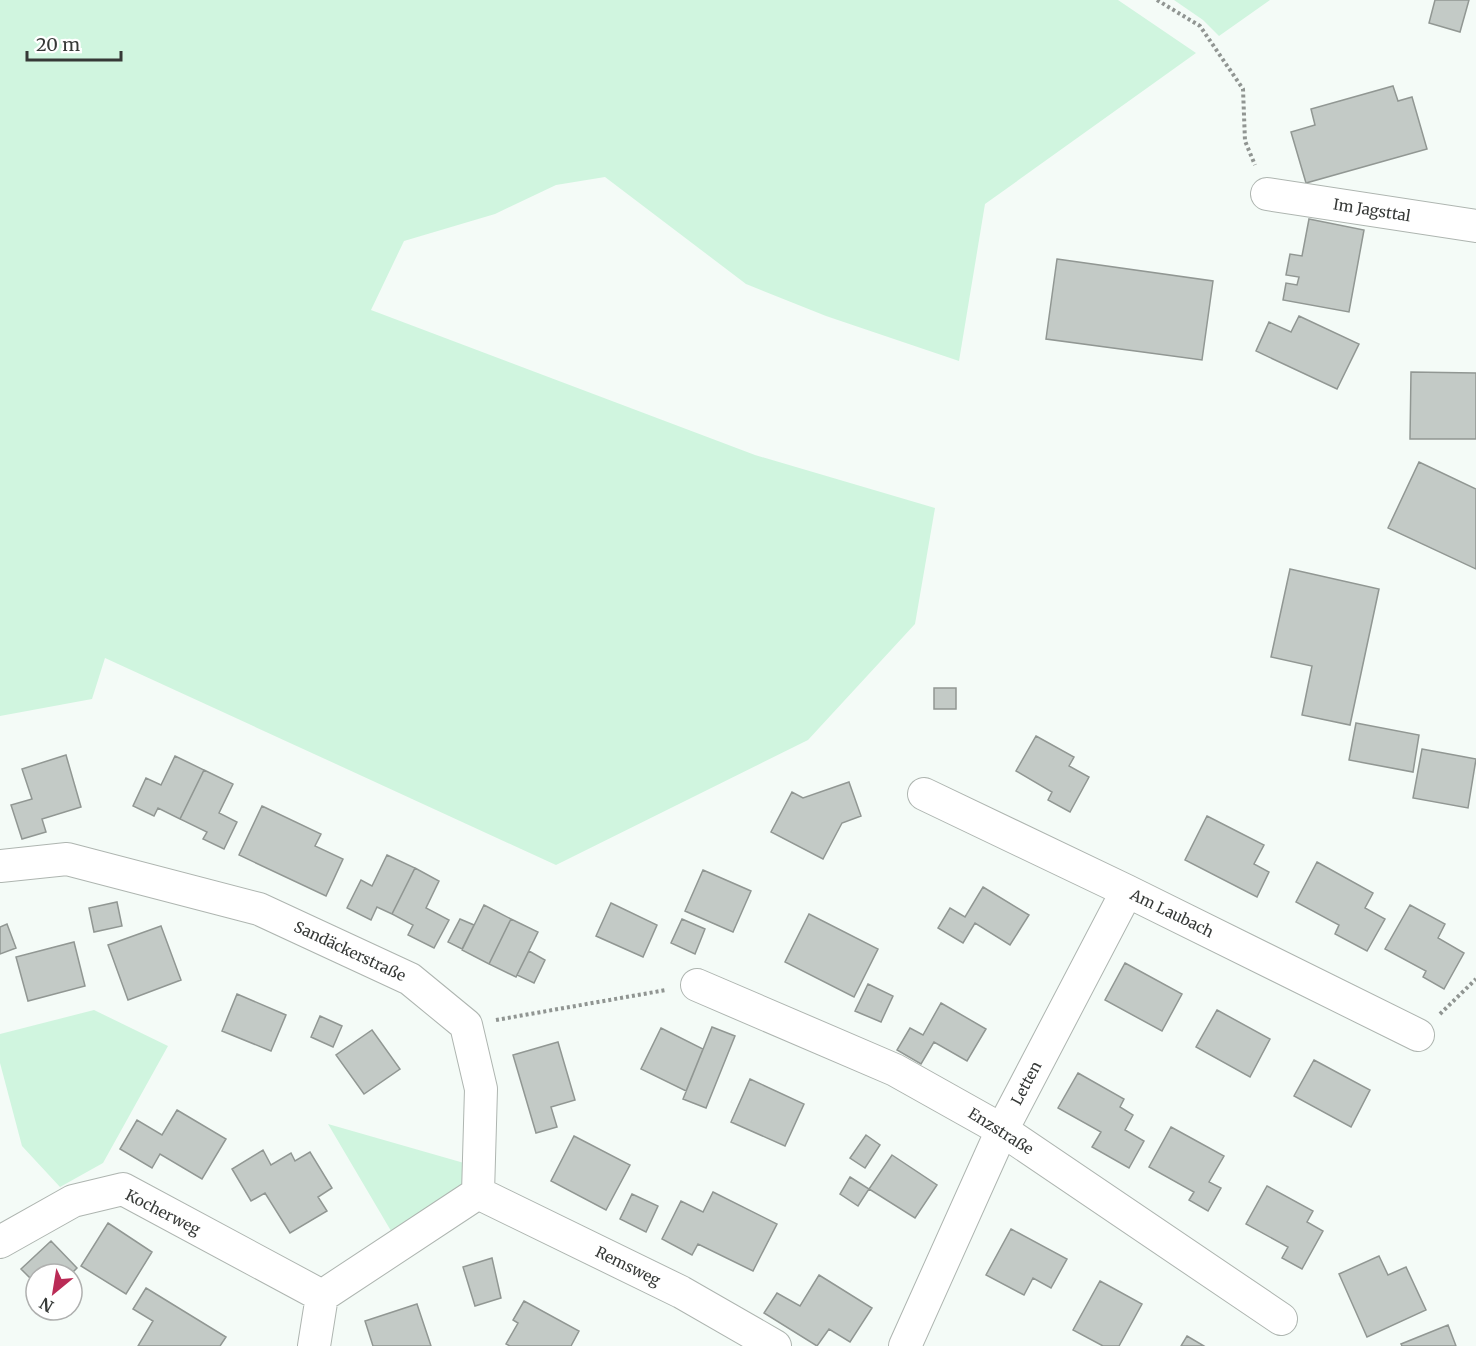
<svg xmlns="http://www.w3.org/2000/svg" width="1476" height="1346" viewBox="0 0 1476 1346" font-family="Merriweather,serif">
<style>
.green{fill:#d0f5df}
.building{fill:#c3cac6;stroke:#919793;stroke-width:1.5}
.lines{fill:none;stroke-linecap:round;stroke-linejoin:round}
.minor-casing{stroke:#aeb5b0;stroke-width:34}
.path{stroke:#909592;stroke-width:4;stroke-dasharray:3 3;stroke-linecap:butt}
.minor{stroke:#fff;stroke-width:32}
.labels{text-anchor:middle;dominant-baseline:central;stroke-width:4.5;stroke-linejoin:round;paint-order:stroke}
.street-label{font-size:15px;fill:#363937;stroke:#fff}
</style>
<rect width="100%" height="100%" fill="#f4fbf7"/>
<path class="green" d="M 0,0 L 1118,0 L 1196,53 L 985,204 L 959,361 L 826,316 L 746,284 L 605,177 L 556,185 L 495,214 L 404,241 L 371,310 L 755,455 L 935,508 L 915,624 L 808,740 L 556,865 L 105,658 L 92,699 L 0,716 Z
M 1174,0 L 1270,0 L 1219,36 L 1203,20 Z
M 94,1010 L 168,1046 L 103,1163 L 60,1187 L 22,1146 L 0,1063 L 0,1034 Z
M 328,1124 L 464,1163 L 465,1188 L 394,1236 Z"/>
<path class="building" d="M 1435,0 L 1469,0 L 1460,32 L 1429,23 Z
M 1393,86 L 1398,101 L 1412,97 L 1427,149 L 1306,183 L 1291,132 L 1315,125 L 1311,109 Z
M 1309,219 L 1364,230 L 1349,312 L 1283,300 L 1286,283 L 1297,285 L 1299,277 L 1286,275 L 1290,254 L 1302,256 Z
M 1057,259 L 1213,281 L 1202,360 L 1046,339 Z
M 1299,316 L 1359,344 L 1337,389 L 1256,351 L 1269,322 L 1291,332 Z
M 1411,372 L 1476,373 L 1476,439 L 1410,439 Z
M 1419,462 L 1476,489 L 1476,569 L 1388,528 Z
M 1290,569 L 1379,589 L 1350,725 L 1302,715 L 1312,666 L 1271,657 Z
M 934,688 L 956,688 L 956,709 L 934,709 Z
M 1356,723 L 1419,735 L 1413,772 L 1349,760 Z
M 1036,736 L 1074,757 L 1069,766 L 1089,777 L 1070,812 L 1048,800 L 1052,792 L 1016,771 Z
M 1422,749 L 1476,759 L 1468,808 L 1413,798 Z
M 66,755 L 81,807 L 42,819 L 46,832 L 22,839 L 11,805 L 32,799 L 22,769 Z
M 175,756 L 204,770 L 180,819 L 158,808 L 154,816 L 133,806 L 146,778 L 161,785 Z
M 204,770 L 233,784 L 219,813 L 237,822 L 224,849 L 203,839 L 207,832 L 180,819 Z
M 849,782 L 861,816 L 842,823 L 823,859 L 771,832 L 792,792 L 803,798 Z
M 262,806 L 321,834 L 315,846 L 343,859 L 326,896 L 239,855 Z
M 1207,816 L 1264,845 L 1254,864 L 1269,872 L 1257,897 L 1185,860 Z
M 387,855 L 415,868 L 392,914 L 377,907 L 371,920 L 347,908 L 361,880 L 372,886 Z
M 1317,862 L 1373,893 L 1365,908 L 1385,919 L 1367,951 L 1335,934 L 1339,925 L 1296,902 Z
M 415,868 L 439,881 L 426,908 L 449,920 L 434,948 L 408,935 L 413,925 L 392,914 Z
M 703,870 L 751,891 L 733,932 L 685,911 Z
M 983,887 L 1029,915 L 1010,945 L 975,923 L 963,943 L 938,928 L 950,908 L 965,917 Z
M 117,902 L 122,926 L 94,932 L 89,908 Z
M 611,903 L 657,925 L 643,957 L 596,936 Z
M 484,905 L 511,919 L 489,964 L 462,950 Z
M 1410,905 L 1445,924 L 1438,938 L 1464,953 L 1444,989 L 1423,977 L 1426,971 L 1385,949 Z
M 809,914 L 878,949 L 854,997 L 785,962 Z
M 460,919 L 474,925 L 462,949 L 448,942 Z
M 511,919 L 538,932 L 516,977 L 489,964 Z
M 682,919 L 705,929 L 695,954 L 671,943 Z
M 7,924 L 16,948 L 0,954 L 0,927 Z
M 161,926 L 181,980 L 128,1000 L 108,945 Z
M 74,942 L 85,986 L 28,1001 L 16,957 Z
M 529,951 L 545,960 L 534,983 L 517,975 Z
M 1125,963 L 1182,994 L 1162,1031 L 1105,1000 Z
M 868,984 L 893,996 L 881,1022 L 855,1011 Z
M 237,994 L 286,1015 L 271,1051 L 222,1031 Z
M 941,1003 L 986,1029 L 967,1061 L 934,1042 L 921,1064 L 897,1050 L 910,1028 L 923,1035 Z
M 1217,1010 L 1270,1039 L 1250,1077 L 1196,1047 Z
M 320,1016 L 342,1026 L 333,1047 L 311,1037 Z
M 712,1027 L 735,1036 L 706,1108 L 683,1099 Z
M 661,1028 L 703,1049 L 686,1091 L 641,1069 Z
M 372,1030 L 400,1069 L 364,1094 L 336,1055 Z
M 558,1042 L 575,1100 L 551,1107 L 557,1127 L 536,1133 L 513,1055 Z
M 1314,1060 L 1370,1090 L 1351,1127 L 1294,1096 Z
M 1078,1073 L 1124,1099 L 1120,1107 L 1133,1115 L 1125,1130 L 1144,1141 L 1129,1168 L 1092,1147 L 1101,1132 L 1058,1108 Z
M 750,1079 L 804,1104 L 785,1146 L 731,1122 Z
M 177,1110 L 226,1139 L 202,1179 L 160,1154 L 152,1168 L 120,1149 L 137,1120 L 162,1135 Z
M 1171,1127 L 1224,1156 L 1209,1182 L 1221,1188 L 1208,1211 L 1189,1200 L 1194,1192 L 1149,1167 Z
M 866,1135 L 880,1145 L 865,1168 L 850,1158 Z
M 574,1136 L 630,1165 L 606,1210 L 551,1181 Z
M 263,1150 L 271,1165 L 291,1153 L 295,1161 L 310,1152 L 332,1188 L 318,1197 L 327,1211 L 290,1233 L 265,1193 L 251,1201 L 232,1169 Z
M 892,1155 L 937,1185 L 915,1218 L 869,1189 Z
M 850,1177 L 869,1189 L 858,1206 L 840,1194 Z
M 1267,1186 L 1313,1211 L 1307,1222 L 1323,1231 L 1302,1269 L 1282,1258 L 1288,1247 L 1246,1224 Z
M 713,1192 L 777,1224 L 753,1271 L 698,1244 L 692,1255 L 662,1239 L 681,1201 L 703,1212 Z
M 632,1194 L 658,1206 L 646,1232 L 620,1219 Z
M 108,1223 L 152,1252 L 126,1294 L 81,1266 Z
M 1011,1229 L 1067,1259 L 1051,1288 L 1033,1278 L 1024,1295 L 986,1275 Z
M 51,1241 L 77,1268 L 71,1274 L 36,1274 L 36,1284 L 21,1269 Z
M 1379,1256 L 1388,1275 L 1406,1267 L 1426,1310 L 1367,1337 L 1339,1274 Z
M 492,1258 L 501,1298 L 475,1306 L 463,1267 Z
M 819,1275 L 872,1308 L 850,1342 L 829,1329 L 817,1346 L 764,1313 L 777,1293 L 800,1306 Z
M 1100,1281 L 1142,1304 L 1119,1346 L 1103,1346 L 1073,1330 Z
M 146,1288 L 226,1337 L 220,1346 L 138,1346 L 153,1321 L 133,1309 Z
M 524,1301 L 579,1331 L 571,1346 L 510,1346 L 506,1344 L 518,1323 L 513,1320 Z
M 417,1304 L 431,1346 L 373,1346 L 365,1321 Z
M 1448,1325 L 1456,1346 L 1402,1346 L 1401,1344 Z
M 1187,1336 L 1204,1346 L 1181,1346 Z"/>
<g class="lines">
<defs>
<path id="minor" d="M 1267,194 L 1476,226
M 924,794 L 1127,891 L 1418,1035
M 0,866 L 67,859 L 259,909 L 410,979 L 466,1025 L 481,1089 L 478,1193
M 697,985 L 895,1070 L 1002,1130 L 1281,1319
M 478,1193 L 681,1292 L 775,1346
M 0,1242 L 73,1201 L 123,1189 L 322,1296
M 314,1346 L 322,1296 L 478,1193
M 905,1346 L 1002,1130 L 1127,891"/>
</defs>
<use href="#minor" class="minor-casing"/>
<path class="path" d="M 1157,0 L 1200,26 L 1243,89 L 1245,141 L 1255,165
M 1440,1014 L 1476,979
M 496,1020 L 666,990"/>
<use href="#minor" class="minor"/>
</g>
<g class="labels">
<g class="street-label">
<text transform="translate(1372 210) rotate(9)">Im Jagsttal</text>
<text transform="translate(1172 913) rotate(26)">Am Laubach</text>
<text transform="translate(350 951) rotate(25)">Sandäckerstraße</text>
<text transform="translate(1026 1083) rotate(-62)">Letten</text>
<text transform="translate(1001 1131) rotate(32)">Enzstraße</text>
<text transform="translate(163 1212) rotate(27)">Kocherweg</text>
<text transform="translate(628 1266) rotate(26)">Remsweg</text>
</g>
</g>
<g transform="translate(54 1292) rotate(210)"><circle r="28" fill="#ffffff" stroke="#afb0af" stroke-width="1.5"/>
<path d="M0-4.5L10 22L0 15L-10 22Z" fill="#ba2b56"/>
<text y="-9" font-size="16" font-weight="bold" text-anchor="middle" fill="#363937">N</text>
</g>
<path d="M27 51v9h94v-9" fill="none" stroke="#363937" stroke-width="3"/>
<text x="36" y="51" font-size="18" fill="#363937" stroke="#ffffff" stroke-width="4.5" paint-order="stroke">20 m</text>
</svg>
